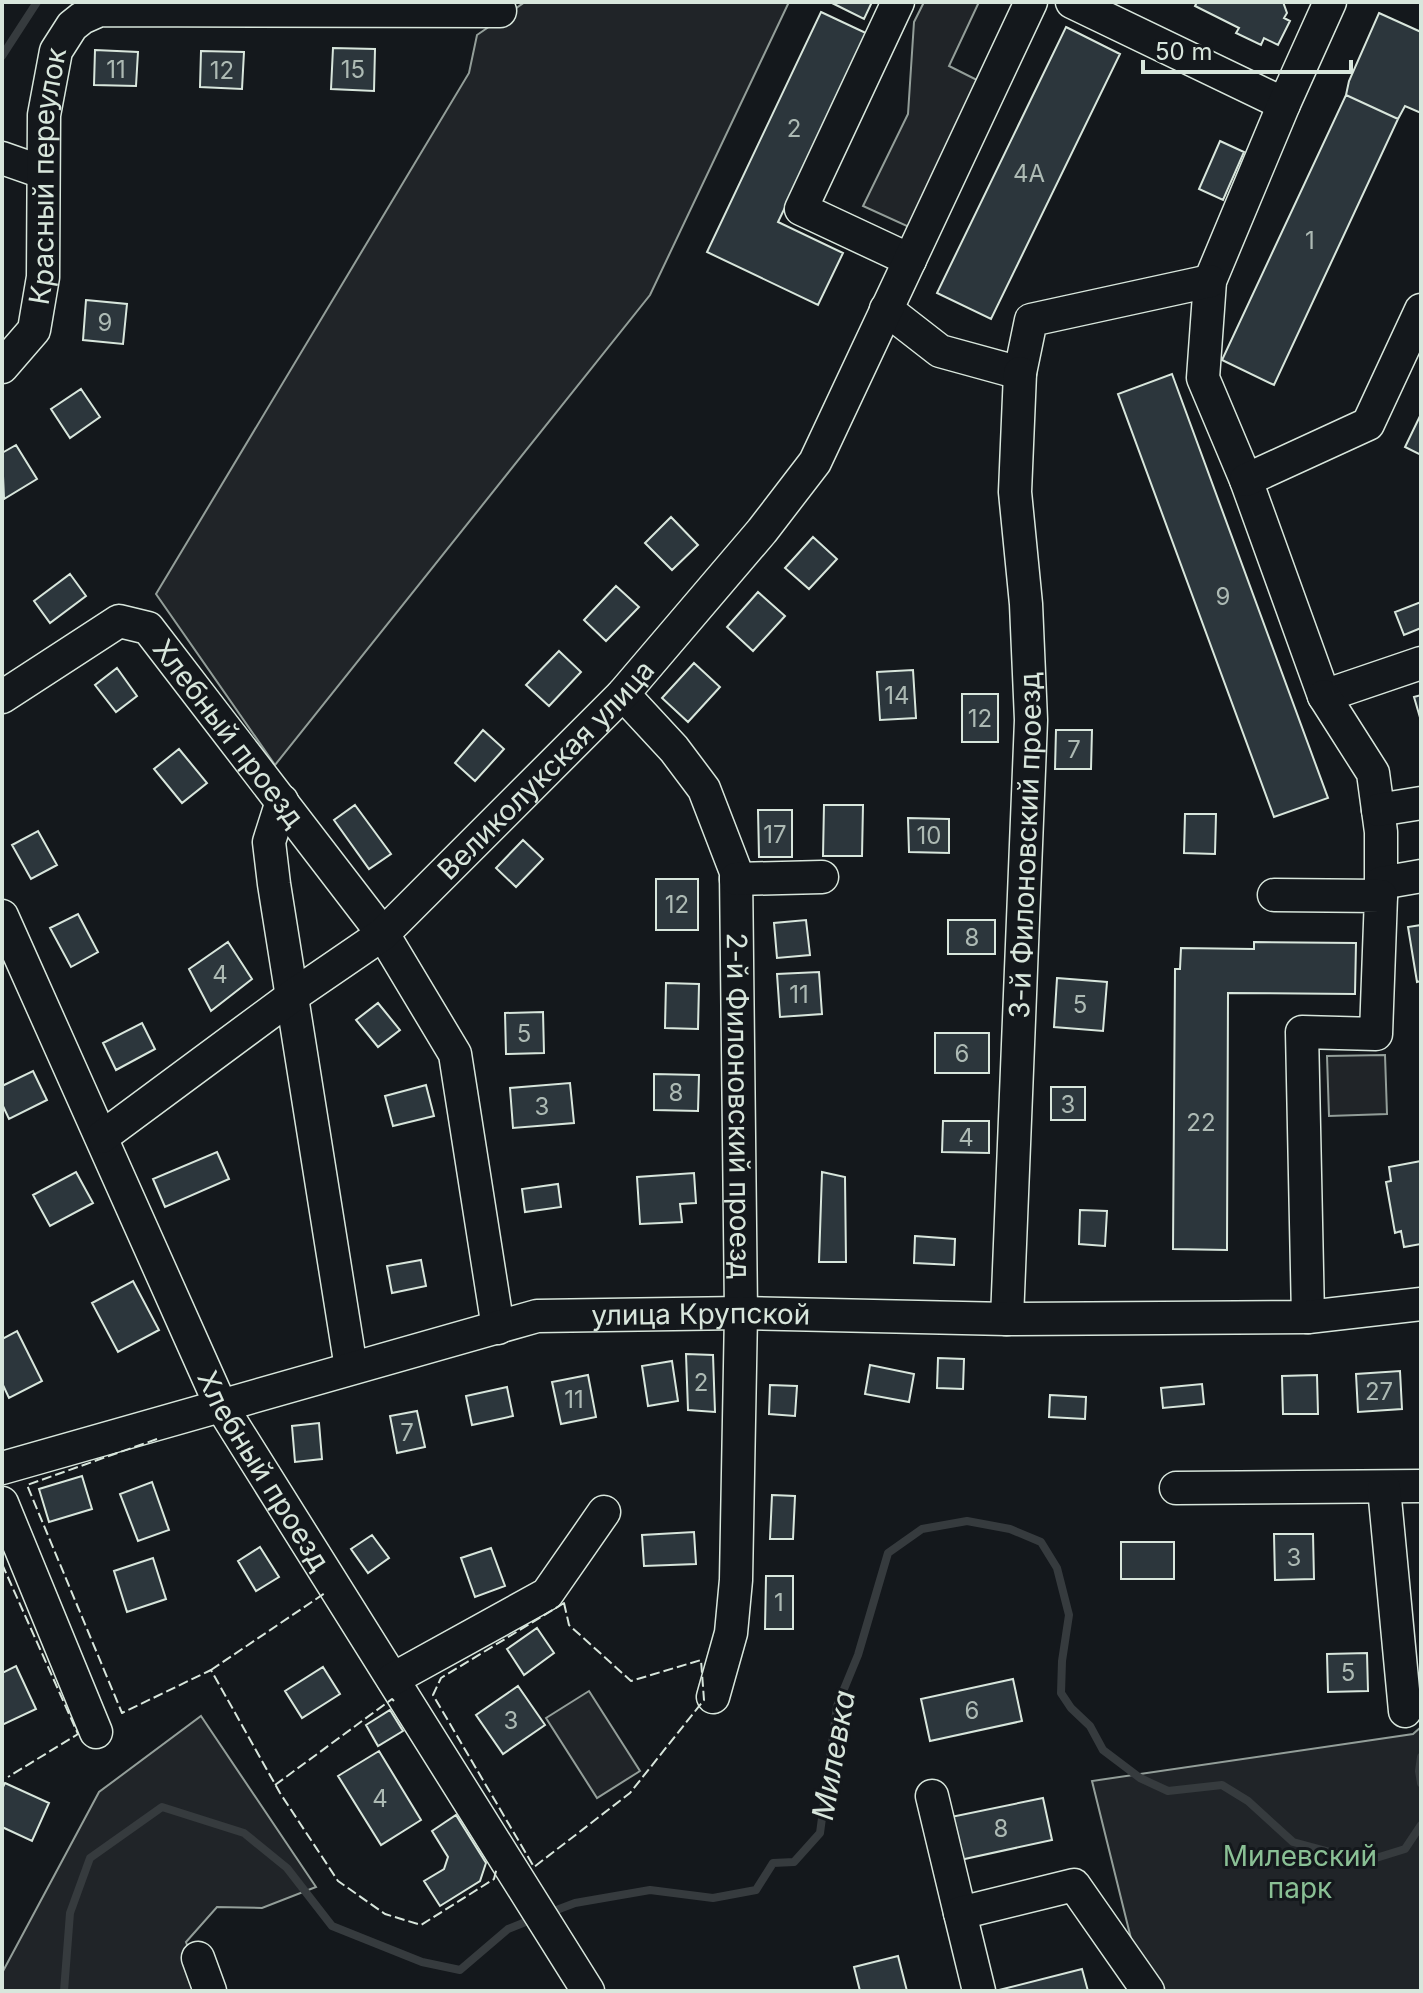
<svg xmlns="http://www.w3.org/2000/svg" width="1423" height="1993" viewBox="0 0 1423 1993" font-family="Inter,sans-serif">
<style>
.green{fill:#202428;stroke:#939e99;stroke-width:2}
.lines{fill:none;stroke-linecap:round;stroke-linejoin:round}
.stream{stroke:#363b3e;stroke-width:8}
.building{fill:#2c363c;stroke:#d8e6dc;stroke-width:2}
.minor-casing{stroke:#d8e6dc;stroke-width:35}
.minor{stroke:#14181c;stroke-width:32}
.fence{stroke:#d8e6dc;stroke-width:2;stroke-dasharray:10 4;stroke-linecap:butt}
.labels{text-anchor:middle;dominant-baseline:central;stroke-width:6;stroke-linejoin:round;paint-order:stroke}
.number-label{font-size:24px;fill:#adbab4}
.street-label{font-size:28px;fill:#d8e6dc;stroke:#14181c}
.park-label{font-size:28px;fill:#8ac095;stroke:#14181c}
.water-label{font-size:30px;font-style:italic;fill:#d8e6dc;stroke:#14181c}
</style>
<rect width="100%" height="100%" fill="#14181c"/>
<path class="green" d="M 525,2 L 789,2 L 650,295 L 275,765 L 156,594 L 469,73 L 477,35 Z
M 924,2 L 979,2 L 949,66 L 977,80 L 909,227 L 863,206 L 908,114 L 914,22 Z
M 1385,1055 L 1387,1114 L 1329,1116 L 1327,1056 Z
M 589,1691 L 640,1771 L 597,1798 L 546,1718 Z
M 201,1716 L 316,1887 L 262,1908 L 217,1907 L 186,1942 L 204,1991 L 2,1991 L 2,1973 L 99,1792 Z
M 1421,1727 L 1421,1991 L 1144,1991 L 1092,1781 L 1413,1734 Z"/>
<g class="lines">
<path class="stream" d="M 2,56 L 37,2
M 1421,1757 L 1419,1771 L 1421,1783
M 546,1914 L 575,1903 L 650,1890 L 713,1898 L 756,1890 L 773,1863 L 794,1862 L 820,1833 L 837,1706 L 858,1655 L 888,1553 L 922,1529 L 967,1521 L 1010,1529 L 1041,1542 L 1057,1568 L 1069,1615 L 1062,1661 L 1061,1693 L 1071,1708 L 1090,1726 L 1103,1750 L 1140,1778 L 1168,1791 L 1222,1785 L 1248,1801 L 1293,1842 L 1330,1852 L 1376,1858 L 1405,1849 L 1421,1825
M 64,1991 L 70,1913 L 90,1858 L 162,1807 L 244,1833 L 287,1868 L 332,1926 L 422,1962 L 460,1970 L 508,1929 L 533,1919"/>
</g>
<path class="building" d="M 830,2 L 872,2 L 864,19 Z
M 1197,2 L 1283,2 L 1287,13 L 1284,18 L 1290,21 L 1278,45 L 1264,38 L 1261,45 L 1236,33 L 1239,28 L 1195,6 Z
M 821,12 L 868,34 L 778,222 L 843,253 L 818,305 L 707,252 Z
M 1379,13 L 1421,32 L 1421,113 L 1405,106 L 1398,119 L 1346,95 L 1349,81 Z
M 1066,27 L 1120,54 L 991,319 L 937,293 Z
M 333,48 L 375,49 L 374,91 L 331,89 Z
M 95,50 L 138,52 L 136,86 L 94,85 Z
M 201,51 L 244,52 L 242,89 L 200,87 Z
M 1346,95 L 1398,119 L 1274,385 L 1222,360 Z
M 1220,141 L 1244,152 L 1223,200 L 1199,189 Z
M 86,300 L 127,304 L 123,344 L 83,340 Z
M 1172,374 L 1328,798 L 1274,817 L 1118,394 Z
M 81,389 L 100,417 L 70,438 L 51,409 Z
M 1421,414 L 1421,455 L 1405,447 Z
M 16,445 L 37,479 L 4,499 L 2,453 Z
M 671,517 L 698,545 L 672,570 L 645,543 Z
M 813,537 L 837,559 L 809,589 L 785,568 Z
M 70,574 L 86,596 L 50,623 L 34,601 Z
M 616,586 L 639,607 L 606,641 L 584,620 Z
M 758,592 L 785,616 L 753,651 L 727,627 Z
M 1421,602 L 1421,628 L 1404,635 L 1395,612 Z
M 559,651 L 581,672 L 549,706 L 526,685 Z
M 694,663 L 720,687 L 688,722 L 662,698 Z
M 117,668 L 137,696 L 116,712 L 95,685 Z
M 913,670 L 916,718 L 880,720 L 877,672 Z
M 962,694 L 998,694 L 998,742 L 962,742 Z
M 1421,695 L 1421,721 L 1414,697 Z
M 483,730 L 504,749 L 475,781 L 455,763 Z
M 1056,730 L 1092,730 L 1091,769 L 1055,769 Z
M 179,749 L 207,783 L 182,803 L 154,769 Z
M 355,805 L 391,854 L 369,869 L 334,820 Z
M 824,805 L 863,805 L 862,856 L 823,856 Z
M 758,810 L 792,810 L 792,857 L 759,857 Z
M 1185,814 L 1216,814 L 1215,854 L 1184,853 Z
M 908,818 L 949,819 L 949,853 L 909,852 Z
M 38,831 L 57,865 L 31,879 L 12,845 Z
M 523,840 L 543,859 L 516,887 L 496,868 Z
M 656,879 L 698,879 L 698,930 L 656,930 Z
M 78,914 L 98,952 L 71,967 L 50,928 Z
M 806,920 L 810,955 L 777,958 L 774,923 Z
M 948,920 L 995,920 L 995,954 L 948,954 Z
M 1421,925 L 1421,981 L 1417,982 L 1408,927 Z
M 228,942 L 252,979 L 211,1011 L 189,969 Z
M 1254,942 L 1356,943 L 1355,994 L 1228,993 L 1227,1250 L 1173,1249 L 1175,969 L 1180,969 L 1181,948 L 1254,949 Z
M 819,972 L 822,1014 L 780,1017 L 777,974 Z
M 1057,978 L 1107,982 L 1103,1031 L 1054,1027 Z
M 666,983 L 699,984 L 698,1029 L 665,1028 Z
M 378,1003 L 400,1030 L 378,1047 L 356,1020 Z
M 543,1012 L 544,1053 L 506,1054 L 505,1013 Z
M 142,1023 L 155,1049 L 116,1070 L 103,1043 Z
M 935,1033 L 989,1033 L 989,1073 L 935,1073 Z
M 33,1071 L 47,1100 L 9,1119 L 2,1104 L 2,1086 Z
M 654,1074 L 699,1075 L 698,1111 L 654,1110 Z
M 570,1083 L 574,1123 L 513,1128 L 510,1088 Z
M 426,1085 L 434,1116 L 393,1126 L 385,1096 Z
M 1051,1087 L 1085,1087 L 1085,1120 L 1051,1120 Z
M 943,1121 L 989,1121 L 989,1153 L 942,1152 Z
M 217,1152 L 229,1179 L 165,1207 L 153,1179 Z
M 1421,1161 L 1421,1244 L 1404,1247 L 1401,1231 L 1395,1233 L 1386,1182 L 1391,1181 L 1389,1167 Z
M 76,1172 L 93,1203 L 50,1226 L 33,1195 Z
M 822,1172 L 845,1177 L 846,1262 L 819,1262 Z
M 694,1173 L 696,1203 L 680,1204 L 682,1222 L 640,1224 L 637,1177 Z
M 558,1184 L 561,1207 L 525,1212 L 522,1189 Z
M 1080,1210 L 1107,1211 L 1105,1246 L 1079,1244 Z
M 915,1236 L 955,1239 L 954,1265 L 914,1263 Z
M 421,1260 L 426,1286 L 392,1293 L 387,1266 Z
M 133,1281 L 159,1330 L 118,1352 L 92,1303 Z
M 17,1331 L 42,1381 L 9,1398 L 2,1383 L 2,1339 Z
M 686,1354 L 713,1355 L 715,1412 L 688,1410 Z
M 938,1358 L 964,1359 L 963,1389 L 937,1388 Z
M 672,1361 L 678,1401 L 648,1406 L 642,1366 Z
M 870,1365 L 914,1374 L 909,1402 L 865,1394 Z
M 1400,1371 L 1402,1409 L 1358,1412 L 1356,1374 Z
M 588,1375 L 596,1417 L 561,1424 L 552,1382 Z
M 1317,1375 L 1318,1414 L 1283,1414 L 1282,1376 Z
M 1202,1384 L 1204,1404 L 1163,1408 L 1161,1388 Z
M 770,1385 L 797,1386 L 795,1416 L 769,1414 Z
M 507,1387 L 513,1416 L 472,1425 L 466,1396 Z
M 1050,1395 L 1086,1397 L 1085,1419 L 1049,1417 Z
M 417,1411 L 425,1447 L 397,1453 L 390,1416 Z
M 319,1423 L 322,1459 L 295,1462 L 292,1426 Z
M 82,1476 L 92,1509 L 49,1522 L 39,1489 Z
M 152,1482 L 169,1530 L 138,1541 L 120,1494 Z
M 772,1495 L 795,1496 L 793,1539 L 770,1539 Z
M 694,1532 L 696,1564 L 644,1566 L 642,1535 Z
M 1274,1534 L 1313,1534 L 1314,1579 L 1275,1580 Z
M 372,1535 L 389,1558 L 368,1573 L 351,1549 Z
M 1121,1542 L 1174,1542 L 1174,1579 L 1121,1579 Z
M 260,1547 L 279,1577 L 256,1591 L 238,1561 Z
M 491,1548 L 505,1586 L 475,1597 L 461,1558 Z
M 153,1558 L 166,1599 L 127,1612 L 114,1571 Z
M 766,1576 L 793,1576 L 793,1629 L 765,1629 Z
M 537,1628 L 554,1653 L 524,1675 L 507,1649 Z
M 1367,1653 L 1368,1691 L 1328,1692 L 1327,1654 Z
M 16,1666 L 36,1709 L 2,1725 L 2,1673 Z
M 323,1667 L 340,1694 L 302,1718 L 285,1691 Z
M 1013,1679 L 1022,1721 L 930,1741 L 921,1699 Z
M 518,1686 L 545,1725 L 503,1754 L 476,1715 Z
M 390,1710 L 403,1731 L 378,1746 L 366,1725 Z
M 379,1751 L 421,1820 L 381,1845 L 338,1776 Z
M 5,1783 L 49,1803 L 32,1841 L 2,1827 L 2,1789 Z
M 1043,1798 L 1052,1840 L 960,1860 L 951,1817 Z
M 456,1815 L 486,1863 L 480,1881 L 440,1906 L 424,1881 L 444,1869 L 448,1857 L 432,1831 Z
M 898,1956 L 907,1991 L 860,1991 L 854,1967 Z
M 1082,1969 L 1088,1991 L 999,1990 Z"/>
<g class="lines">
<defs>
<g id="minor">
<path d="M 898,2 L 801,209 L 910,260"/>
<path d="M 1072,2 L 1284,104"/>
<path d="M 1330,2 L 1284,104 L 1210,281 L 1203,378 L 1246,480 L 1324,696 L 1421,663"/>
<path d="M 2,158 L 42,172"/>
<path d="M 886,309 L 940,351 L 1020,373 L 1031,320 L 1210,281"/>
<path id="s1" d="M 2,367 L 34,330 L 43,277 L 44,115 L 56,51 L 72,26 L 82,18 L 100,10 L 500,11"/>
<path d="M 1246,480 L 1368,424 L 1421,310"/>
<path id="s2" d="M 623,694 L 674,749 L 704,789 L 736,872 L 741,1313 L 736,1580 L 731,1633 L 713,1697"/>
<path d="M 1324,696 L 1373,773 L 1381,832 L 1381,896"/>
<path id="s3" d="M 2,697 L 119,621 L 148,628 L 383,934 L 455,1054 L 498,1328"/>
<path d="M 282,801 L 269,842 L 274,884 L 351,1368"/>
<path d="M 1378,810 L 1421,803"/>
<path d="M 736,879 L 822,877"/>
<path d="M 1381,883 L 1421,876"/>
<path d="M 1274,895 L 1381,896 L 1376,1034 L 1302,1032 L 1308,1317"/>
<path id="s4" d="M 2,916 L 220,1404 L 588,1991"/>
<path id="s5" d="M 102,1137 L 291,997 L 383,934 L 623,694 L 762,531 L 815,462 L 1031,2"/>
<path id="s6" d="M 1007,1319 L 1031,720 L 1026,604 L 1015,492 L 1020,373"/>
<path id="s7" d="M 2,1468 L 537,1316 L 741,1313 L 1007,1319 L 1308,1317 L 1421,1304"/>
<path d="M 1176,1488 L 1421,1486"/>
<path d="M 1384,1488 L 1405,1711"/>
<path d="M 2,1503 L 96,1732"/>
<path d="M 393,1679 L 547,1594 L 604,1512"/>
<path d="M 932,1796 L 960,1913"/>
<path d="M 198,1958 L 210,1991"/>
<path d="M 979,1991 L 960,1913 L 1074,1885 L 1148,1991"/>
</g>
</defs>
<use href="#minor" class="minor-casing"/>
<use href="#minor" class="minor"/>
<path class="fence" d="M 157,1439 L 27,1485 L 122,1713 L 211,1670 L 280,1793 L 338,1881 L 385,1914 L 421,1925 L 494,1879 L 497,1867
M 2,1564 L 78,1734 L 8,1777
M 564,1603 L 569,1625 L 631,1681 L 701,1660 L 704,1700 L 630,1793 L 534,1867 L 433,1695 L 441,1678 Z
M 211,1670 L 325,1593
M 275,1785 L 392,1699 L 394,1701"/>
</g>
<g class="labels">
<g class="number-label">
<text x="116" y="69">11</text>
<text x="353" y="69">15</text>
<text x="222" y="70">12</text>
<text x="794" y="128">2</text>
<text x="1029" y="173">4А</text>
<text x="1310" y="240">1</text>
<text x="105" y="322">9</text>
<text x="1223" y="596">9</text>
<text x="897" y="695">14</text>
<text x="980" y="718">12</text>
<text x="1074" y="749">7</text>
<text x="775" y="834">17</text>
<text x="929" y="835">10</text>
<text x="677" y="904">12</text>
<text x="972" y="937">8</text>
<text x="220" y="974">4</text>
<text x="799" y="994">11</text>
<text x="1080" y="1004">5</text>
<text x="524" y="1033">5</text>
<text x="962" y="1053">6</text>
<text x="676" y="1092">8</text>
<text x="1068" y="1104">3</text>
<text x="542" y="1106">3</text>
<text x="1201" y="1122">22</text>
<text x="966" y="1137">4</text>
<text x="701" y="1382">2</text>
<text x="1379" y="1391">27</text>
<text x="574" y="1399">11</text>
<text x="407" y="1432">7</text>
<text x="1294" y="1557">3</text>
<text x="779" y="1602">1</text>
<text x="1348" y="1672">5</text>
<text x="972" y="1710">6</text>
<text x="511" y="1720">3</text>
<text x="380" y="1798">4</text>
<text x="1001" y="1828">8</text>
</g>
<g class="street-label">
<text stroke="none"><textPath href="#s1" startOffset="204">Красный переулок</textPath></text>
<text stroke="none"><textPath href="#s3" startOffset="302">Хлебный проезд</textPath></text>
<text stroke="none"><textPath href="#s5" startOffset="578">Великолукская улица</textPath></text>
<text stroke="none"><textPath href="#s6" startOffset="474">3-й Филоновский проезд</textPath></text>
<text stroke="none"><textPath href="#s2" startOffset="448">2-й Филоновский проезд</textPath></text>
<text stroke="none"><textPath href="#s7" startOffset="720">улица Крупской</textPath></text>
<text stroke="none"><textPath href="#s4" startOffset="614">Хлебный проезд</textPath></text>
</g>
<g class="park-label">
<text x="1300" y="1856">Милевский<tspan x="1300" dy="32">парк</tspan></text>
</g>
<g class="water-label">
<text transform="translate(833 1755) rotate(-80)">Милевка</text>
</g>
</g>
<rect width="1423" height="1993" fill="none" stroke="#d8e6dc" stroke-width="8"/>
<path d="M1143 60v12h208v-12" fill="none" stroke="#d8e6dc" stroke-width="4"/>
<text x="1155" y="60" font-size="24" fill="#d8e6dc" stroke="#14181c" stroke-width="6" paint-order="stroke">50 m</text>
</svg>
